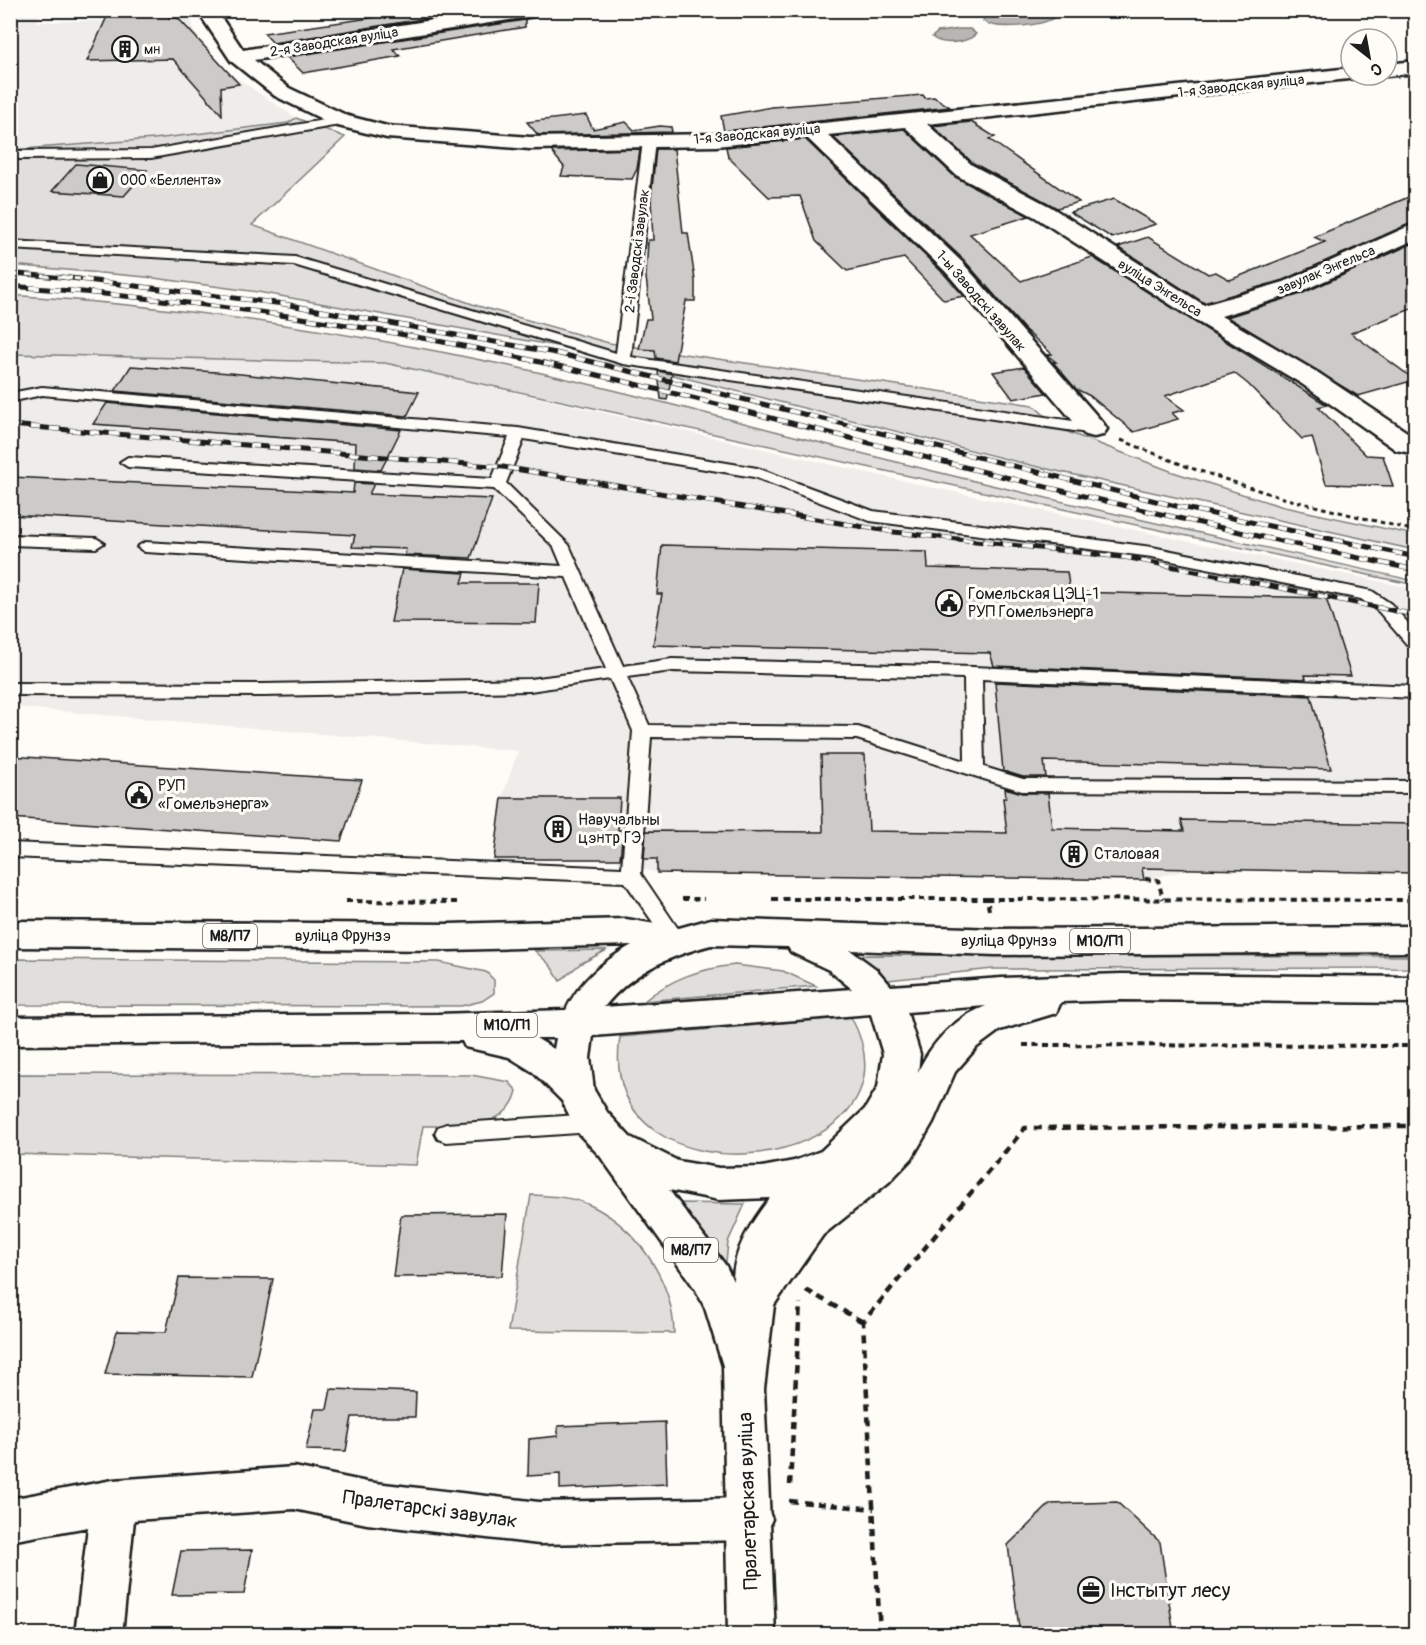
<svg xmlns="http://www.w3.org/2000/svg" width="1426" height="1645" viewBox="0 0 1426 1645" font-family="Pangolin,sans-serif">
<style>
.built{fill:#eeede9}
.green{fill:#e0dfdb;stroke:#7e7e7c;stroke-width:1.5}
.water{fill:#b7b6b2;stroke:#797876;stroke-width:1.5}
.building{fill:#cccbc8;stroke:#1c1c1c;stroke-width:1.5}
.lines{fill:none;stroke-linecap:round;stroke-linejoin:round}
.service-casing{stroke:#1c1c1c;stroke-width:4}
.minor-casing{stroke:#1c1c1c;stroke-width:5}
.primary-casing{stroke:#1c1c1c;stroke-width:5}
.path-far2{stroke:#1c1c1c;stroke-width:3;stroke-dasharray:4.5 4;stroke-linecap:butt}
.path-far1{stroke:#1c1c1c;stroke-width:4;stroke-dasharray:6 4.5;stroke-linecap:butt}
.path{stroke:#1c1c1c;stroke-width:4.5;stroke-dasharray:8 6;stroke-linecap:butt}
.service{fill:#fdfcf7;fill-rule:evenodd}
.minor{fill:#fdfcf7;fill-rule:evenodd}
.primary{fill:#fdfcf7;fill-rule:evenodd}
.rail-far1-casing{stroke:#1c1c1c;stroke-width:4.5}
.rail-casing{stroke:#1c1c1c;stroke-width:5}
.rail-far1{stroke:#fdfcf7;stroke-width:3;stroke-dasharray:8;stroke-linecap:butt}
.rail{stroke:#fdfcf7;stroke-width:4;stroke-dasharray:10;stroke-linecap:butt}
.labels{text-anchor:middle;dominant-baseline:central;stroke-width:6;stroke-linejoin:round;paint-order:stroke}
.far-street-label{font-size:14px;fill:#1c1c1c;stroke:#fdfcf7}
.far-poi-label{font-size:14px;fill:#1c1c1c;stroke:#fdfcf7;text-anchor:start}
.shield{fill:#fdfcf7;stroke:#605f5e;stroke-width:1.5}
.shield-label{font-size:15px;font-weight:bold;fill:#1c1c1c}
.poi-label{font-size:16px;fill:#1c1c1c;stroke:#fdfcf7;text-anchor:start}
.street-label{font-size:16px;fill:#1c1c1c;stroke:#fdfcf7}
.near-street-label{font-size:20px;fill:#1c1c1c;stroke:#fdfcf7}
.near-poi-label{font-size:20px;fill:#1c1c1c;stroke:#fdfcf7;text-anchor:start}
</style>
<rect width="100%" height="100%" fill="#fdfcf7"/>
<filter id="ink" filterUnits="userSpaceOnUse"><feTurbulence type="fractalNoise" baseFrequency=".0167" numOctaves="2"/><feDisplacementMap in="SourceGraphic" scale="12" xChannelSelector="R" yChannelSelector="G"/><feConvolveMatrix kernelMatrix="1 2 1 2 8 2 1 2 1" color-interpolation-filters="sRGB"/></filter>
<g filter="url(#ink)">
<path class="built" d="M 11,11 L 43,11 L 36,22 L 191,18 L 195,33 L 229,73 L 296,118 L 288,123 L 154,139 L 11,150 Z
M 11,354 L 385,363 L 930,487 L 1415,589 L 1415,873 L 1191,869 L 1144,880 L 657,873 L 616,859 L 494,859 L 502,798 L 518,751 L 11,707 Z"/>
<path class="green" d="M 296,118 L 345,137 L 252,225 L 478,306 L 609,343 L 1033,405 L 1060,429 L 1173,472 L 1280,506 L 1415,535 L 1415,550 L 1034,466 L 562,347 L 258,292 L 146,277 L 11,265 L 10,150 L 154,139 L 288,123 Z
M 10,295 C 178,306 346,331 510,366 C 653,397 795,438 937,472 C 1096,511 1256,545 1415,581 L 1415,585 L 385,363 L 11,354 Z
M 607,950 L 580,964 L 560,981 L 550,965 L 535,951 Z
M 855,955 L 1415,956 L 1416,968 L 993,969 L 888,980 Z
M 11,959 L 439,962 L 486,972 L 494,980 L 494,993 L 482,1001 L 461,1006 L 11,1005 Z
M 735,965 L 783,971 L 816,986 L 644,1001 C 672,978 700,969 735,965 Z
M 851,1017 C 937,1173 592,1217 620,1037 Z
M 11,1074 L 471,1075 L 509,1082 L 517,1091 C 507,1132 457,1125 423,1126 L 416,1165 L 11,1154 Z
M 531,1195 C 553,1196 575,1197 594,1207 C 640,1231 673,1283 674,1333 L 508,1331 Z
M 677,1203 L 745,1204 L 728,1242 L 725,1273 L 709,1240 Z"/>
<path class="water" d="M 1005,11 L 1051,11 L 1055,17 C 1043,26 995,31 983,21 L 985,16 Z
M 960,29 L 970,29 L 976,34 C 967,43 942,46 932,37 L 938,32 Z"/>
<path class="building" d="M 110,10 L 168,10 L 169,18 L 178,18 L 239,84 L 221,87 L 222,115 L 173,59 L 87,61 Z
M 427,10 L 478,10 L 273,43 L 264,33 Z
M 525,20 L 525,27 L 393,49 L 400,56 L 303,73 L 287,57 Z
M 923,95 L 925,98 L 934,97 L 950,107 L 724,131 L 721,116 L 772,107 Z
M 586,115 L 593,129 L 626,122 L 634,130 L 660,126 L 671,127 L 672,132 L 538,135 L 527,122 Z
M 971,122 L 995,137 L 989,139 L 1079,202 L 1057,208 L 973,163 L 932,126 Z
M 904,129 L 955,177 L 1029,216 L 970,234 L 1021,281 L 1092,257 L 1327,405 L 1318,407 L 1366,455 L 1383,456 L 1393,486 L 1326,484 L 1312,437 L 1302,439 L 1248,384 L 1234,373 L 1165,396 L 1184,410 L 1172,413 L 1178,419 L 1134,432 L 1090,396 L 1076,389 L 1053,362 L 1056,362 L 1047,355 L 1052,354 L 1024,329 L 964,260 L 833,137 Z
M 805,139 L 944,274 L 964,296 L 944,300 L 904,258 L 847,271 L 816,241 L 800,196 L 769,197 L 728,157 L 726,147 Z
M 640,149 L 637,169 L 632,179 L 561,176 L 564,167 L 551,151 Z
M 656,149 L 674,149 L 683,233 L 688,233 L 695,280 L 695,301 L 686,301 L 675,361 L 656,358 L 655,350 L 639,349 L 646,319 L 651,319 L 646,277 L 648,240 L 653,240 L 651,199 Z
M 76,164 L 147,170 L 124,196 L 52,191 Z
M 1416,194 L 1416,221 L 1283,280 L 1204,303 L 1118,247 L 1148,237 L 1208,274 L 1216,272 L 1230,280 L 1325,242 L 1314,237 Z
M 1114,199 L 1156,224 L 1112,238 L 1070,212 Z
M 1416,242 L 1416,307 L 1351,333 L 1415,380 L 1358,396 L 1227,317 L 1301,294 Z
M 131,366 L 230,373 L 419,392 L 407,416 L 115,391 Z
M 1024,367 L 1046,393 L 1013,399 L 993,372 Z
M 658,371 L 672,374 L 667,400 L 661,399 Z
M 107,403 L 401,430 L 381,470 L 355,468 L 356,443 L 93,424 Z
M 10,477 L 353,493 L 354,483 L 374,484 L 369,494 L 492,499 L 471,558 L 405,555 L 406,549 L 352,547 L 355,535 L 10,515 Z
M 662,545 L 927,552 L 928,568 L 1067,572 L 1070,592 L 1326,598 L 1351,676 L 1305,675 L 1306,679 L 994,666 L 990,653 L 653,645 L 662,594 L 657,594 Z
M 402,569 L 465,573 L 462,583 L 539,583 L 536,623 L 391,622 Z
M 995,682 L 1311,696 L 1331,769 L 1044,761 L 1046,777 L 1023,777 L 1003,771 Z
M 821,755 L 865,755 L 869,831 L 1007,833 L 1003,798 L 1006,798 L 1005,788 L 1022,793 L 1048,793 L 1052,828 L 1184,831 L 1181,820 L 1416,824 L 1416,873 L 1142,868 L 1144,880 L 657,873 L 657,859 L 644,859 L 646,831 L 823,832 Z
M 10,756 L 362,780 L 341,841 L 10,818 Z
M 502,798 L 620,798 L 618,830 L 623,830 L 620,859 L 494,859 Z
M 507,1214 L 502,1276 L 393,1277 L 401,1215 Z
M 179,1278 L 273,1279 L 252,1377 L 105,1374 L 117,1331 L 166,1332 Z
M 331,1389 L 416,1392 L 415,1417 L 352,1417 L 346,1451 L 306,1450 L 315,1409 L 327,1409 Z
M 665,1422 L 667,1484 L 560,1489 L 560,1474 L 528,1476 L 529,1439 L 558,1436 L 558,1426 Z
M 1117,1502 L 1160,1542 L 1174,1635 L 1020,1635 L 1008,1545 L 1050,1504 Z
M 252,1550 L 244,1594 L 172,1595 L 181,1551 Z"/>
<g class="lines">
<defs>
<path id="service" d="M 341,117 L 347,121 L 345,124 L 151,158 L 17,159 L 11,155 L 17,151 L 151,150 Z
M 649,137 L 655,141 L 631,357 L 1094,424 L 1102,429 L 1094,434 L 623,364 L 294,265 L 10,249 L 10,241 L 295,257 L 616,353 L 643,141 Z
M 42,387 L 518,428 L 757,468 L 873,511 L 1152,547 L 1372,591 L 1391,604 L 1416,632 L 1416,649 L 1410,648 L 1379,612 L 1361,599 L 1152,557 L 870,521 L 754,477 L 524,439 L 506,483 L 569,545 L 623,666 L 672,659 L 973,667 L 1416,686 L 1416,698 L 982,679 L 984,767 L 1023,779 L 1416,781 L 1416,793 L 1022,791 L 857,739 L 651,737 L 641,874 L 685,939 L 682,944 L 675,947 L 668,944 L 625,882 L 10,857 L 10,843 L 622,868 L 633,731 L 610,679 L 530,691 L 263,696 L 10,695 L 10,683 L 263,684 L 530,679 L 606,669 L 566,577 L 145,552 L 137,547 L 145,542 L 562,566 L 554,547 L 494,489 L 128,467 L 120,462 L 128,457 L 492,479 L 509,437 L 42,395 L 10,402 L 10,393 ZM 672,671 L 964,678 L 965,761 L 858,727 L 649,725 L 627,677 Z
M 10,535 L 96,538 L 104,543 L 96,548 L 10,545 Z
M 593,1114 L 601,1117 L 604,1123 L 601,1129 L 593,1132 L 446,1142 L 438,1139 L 435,1133 L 438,1127 L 446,1124 Z"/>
<path id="minor" d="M 197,10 L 216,10 L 243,50 L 496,10 L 544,10 L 535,16 L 254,60 L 289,88 L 348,116 L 387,126 L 530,137 L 716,134 L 1351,68 L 1351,75 L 1360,75 L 1358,78 L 927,124 L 972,165 L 1051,207 L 1204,305 L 1284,282 L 1416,223 L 1416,239 L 1300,292 L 1221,316 L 1320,374 L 1416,438 L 1416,454 L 1396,450 L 1302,384 L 1193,319 L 1035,217 L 956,175 L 905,127 L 828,135 L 962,262 L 1103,423 L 1107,429 L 1103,435 L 1094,437 L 1085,435 L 946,272 L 806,137 L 716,146 L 530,149 L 387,138 L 334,125 L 275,96 L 231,61 Z
M 1416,61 L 1416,73 L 1387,76 L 1383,75 L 1387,75 L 1387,64 Z
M 294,1467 L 367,1482 L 539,1502 L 749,1498 L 765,1504 L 772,1519 L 765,1534 L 749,1540 L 539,1544 L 367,1524 L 294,1509 L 134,1520 L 122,1634 L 75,1634 L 88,1527 L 10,1541 L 10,1499 L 113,1480 Z"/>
<path id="primary" d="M 626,919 L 679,928 L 711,919 L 996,929 L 1416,926 L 1416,952 L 996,955 L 850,950 L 876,969 L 891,986 L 1002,978 L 1121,974 L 1416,977 L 1416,1003 L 1121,1000 L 1061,1002 L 1056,1013 L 1000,1030 L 977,1047 L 955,1072 L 933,1122 L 912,1158 L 889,1182 L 823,1235 L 774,1305 L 764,1389 L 775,1634 L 728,1634 L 723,1366 L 705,1308 L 696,1290 L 600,1156 L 579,1134 L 562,1101 L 533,1072 L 509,1057 L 465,1047 L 462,1041 L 10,1045 L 10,1017 L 438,1014 L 566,1010 C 580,980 604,961 632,945 L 450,950 L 10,947 L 10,921 L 450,924 ZM 711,945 L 788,947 L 791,952 L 829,970 L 852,989 L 604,1007 C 632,972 669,956 711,945 ZM 986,1006 C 956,1017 931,1043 918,1072 L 920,1054 L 907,1012 ZM 871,1014 L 883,1054 L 878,1087 L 865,1109 L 821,1151 L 794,1161 L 762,1167 L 719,1168 L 678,1161 L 630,1137 L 607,1112 L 594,1090 L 590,1058 L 593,1036 ZM 536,1038 L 556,1038 L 554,1049 ZM 669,1190 L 719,1200 L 770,1198 C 752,1221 733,1250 733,1281 L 726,1266 Z"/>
</defs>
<use href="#service" class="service-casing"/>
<use href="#minor" class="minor-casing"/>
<use href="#primary" class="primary-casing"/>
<path class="path-far2" d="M 1121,440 L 1188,467 L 1279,497 L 1416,531"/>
<path class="path-far1" d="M 1145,879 L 1158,880 L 1163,899
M 682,899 L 704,899
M 772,899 L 987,899
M 346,901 L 458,902
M 989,910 L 987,899 L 1416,900
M 1023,1045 L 1416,1046"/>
<path class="path" d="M 806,1290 L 863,1322
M 790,1485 L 800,1303
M 789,1501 L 874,1509
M 880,1634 L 863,1322 L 1025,1128 L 1416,1126"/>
<use href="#service" class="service"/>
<use href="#minor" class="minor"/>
<use href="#primary" class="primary"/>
<defs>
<path id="rail-far1" d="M 10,273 L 80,279"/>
<path id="rail" d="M 62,277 L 284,304 L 556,353 L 1180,507 L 1416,557
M 10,286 C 145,296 278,312 411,336 C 593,369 772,419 952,464 C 1106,502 1261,538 1416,570
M 10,425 L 503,467 L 894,532 L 1130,558 L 1416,615"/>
</defs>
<use href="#rail-far1" class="rail-far1-casing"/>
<use href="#rail" class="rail-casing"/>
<use href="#rail-far1" class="rail-far1"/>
<use href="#rail" class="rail"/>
</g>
</g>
<defs>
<symbol id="building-ring" viewBox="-11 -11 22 22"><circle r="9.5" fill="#fdfcf7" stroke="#1c1c1c" stroke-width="1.5"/><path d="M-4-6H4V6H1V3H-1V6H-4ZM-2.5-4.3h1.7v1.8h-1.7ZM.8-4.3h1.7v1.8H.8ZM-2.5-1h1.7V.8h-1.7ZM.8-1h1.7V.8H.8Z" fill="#1c1c1c"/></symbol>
<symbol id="shop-ring" viewBox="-11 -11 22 22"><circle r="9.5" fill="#fdfcf7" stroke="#1c1c1c" stroke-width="1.5"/><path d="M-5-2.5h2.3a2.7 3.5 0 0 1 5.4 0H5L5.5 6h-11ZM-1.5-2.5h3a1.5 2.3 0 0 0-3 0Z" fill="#1c1c1c"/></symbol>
<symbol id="civic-ring" viewBox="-11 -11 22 22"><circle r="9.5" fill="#fdfcf7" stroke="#1c1c1c" stroke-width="1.5"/><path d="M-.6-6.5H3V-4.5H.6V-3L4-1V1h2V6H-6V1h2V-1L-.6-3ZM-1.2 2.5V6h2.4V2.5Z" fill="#1c1c1c"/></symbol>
<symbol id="office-ring" viewBox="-11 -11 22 22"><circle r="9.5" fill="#fdfcf7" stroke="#1c1c1c" stroke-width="1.5"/><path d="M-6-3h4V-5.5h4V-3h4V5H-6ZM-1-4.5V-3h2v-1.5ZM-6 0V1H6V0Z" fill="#1c1c1c"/></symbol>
</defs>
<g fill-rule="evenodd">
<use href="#building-ring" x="110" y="34" width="30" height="30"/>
<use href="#shop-ring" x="85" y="165" width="30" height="30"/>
<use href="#civic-ring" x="934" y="588" width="30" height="30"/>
<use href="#civic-ring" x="124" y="780" width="30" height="30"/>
<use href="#building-ring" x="543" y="814" width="30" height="30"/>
<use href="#building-ring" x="1059" y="839" width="30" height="30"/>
<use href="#office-ring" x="1076" y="1575" width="30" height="30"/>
</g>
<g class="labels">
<g class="far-street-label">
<text transform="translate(334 42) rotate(-9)">2-я Заводская вуліца</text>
<text transform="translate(1241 86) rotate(-6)">1-я Заводская вуліца</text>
<text transform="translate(757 134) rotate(-5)">1-я Заводская вуліца</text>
<text transform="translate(637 251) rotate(-83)">2-і Заводскі завулак</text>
<text transform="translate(1326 270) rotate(-23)">завулак Энгельса</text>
<text transform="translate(1160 288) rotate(32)">вуліца Энгельса</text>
<text transform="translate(981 301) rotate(49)">1-ы Заводскі завулак</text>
</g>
<g class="far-poi-label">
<text x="144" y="49">мн</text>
<text x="120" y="180">ООО «Беллента»</text>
</g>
<g class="shield">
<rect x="203" y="924" width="54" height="24" rx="4.5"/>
<rect x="1070" y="929" width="60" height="24" rx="4.5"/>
<rect x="477" y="1013" width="60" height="24" rx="4.5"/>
<rect x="664" y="1238" width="54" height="24" rx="4.5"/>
</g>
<g class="shield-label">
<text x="230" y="936">М8/П7</text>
<text x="1100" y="941">М10/П1</text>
<text x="507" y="1025">М10/П1</text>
<text x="691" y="1250">М8/П7</text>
</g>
<g class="poi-label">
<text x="968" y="594">Гомельская ЦЭЦ-1<tspan x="968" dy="18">РУП Гомельэнерга</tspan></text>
<text x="158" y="786">РУП<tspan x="158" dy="18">«Гомельэнерга»</tspan></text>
<text x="578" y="820">Навучальны<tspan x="578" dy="18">цэнтр ГЭ</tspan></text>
<text x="1094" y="854">Сталовая</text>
</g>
<g class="street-label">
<text x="343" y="936">вуліца Фрунзэ</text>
<text x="1009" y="941">вуліца Фрунзэ</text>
</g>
<g class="near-street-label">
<text transform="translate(748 1501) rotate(-92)">Пралетарская вуліца</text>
<text transform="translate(430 1509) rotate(8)">Пралетарскі завулак</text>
</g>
<g class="near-poi-label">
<text x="1110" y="1590">Інстытут лесу</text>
</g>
</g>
<rect width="1426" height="1645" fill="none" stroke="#fdfcf7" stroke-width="36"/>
<rect x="18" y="18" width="1390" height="1609" fill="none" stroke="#1c1c1c" stroke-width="2" filter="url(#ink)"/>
<g transform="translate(1369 57) rotate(149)"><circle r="28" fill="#fdfcf7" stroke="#a3a29f" stroke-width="1.5"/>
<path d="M0-4.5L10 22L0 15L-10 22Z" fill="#1c1c1c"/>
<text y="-9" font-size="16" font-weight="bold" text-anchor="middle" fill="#1c1c1c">С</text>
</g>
</svg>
